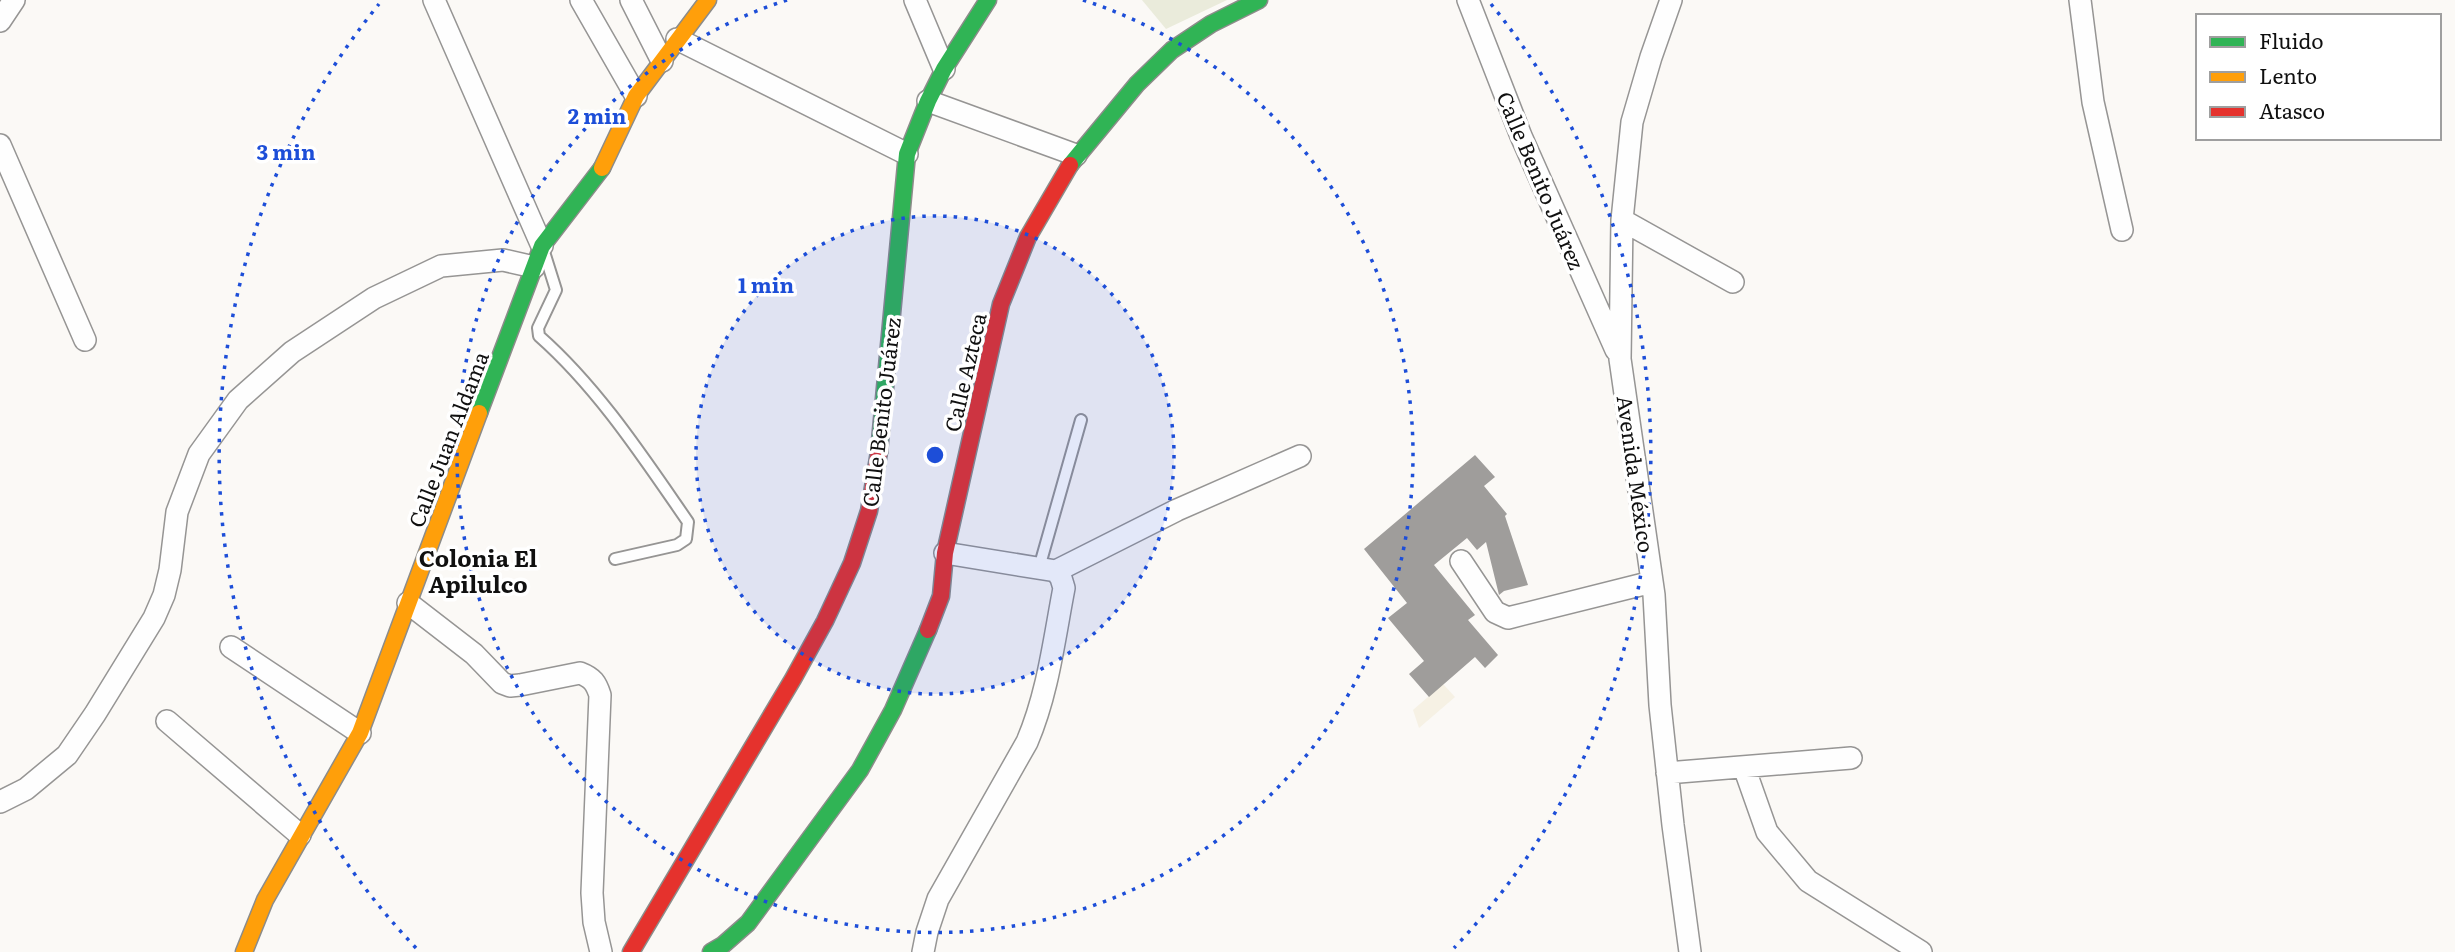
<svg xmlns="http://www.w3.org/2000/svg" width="2455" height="952" viewBox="0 0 2455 952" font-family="Literata,serif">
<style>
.farmland{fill:#f6f1e4}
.cemetery{fill:#eaebdb}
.building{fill:#9f9d9b}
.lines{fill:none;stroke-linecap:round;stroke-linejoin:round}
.lane-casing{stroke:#969594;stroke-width:14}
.street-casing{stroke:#969594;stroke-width:24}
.fast-casing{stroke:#8c8c8a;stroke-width:19}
.slow-casing{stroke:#8c8c8a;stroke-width:19}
.jam-casing{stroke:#8c8c8a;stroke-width:19}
.lane{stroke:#fefefe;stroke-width:10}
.street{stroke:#fefefe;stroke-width:21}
.fast{stroke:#30b455;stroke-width:16}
.slow{stroke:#ff9f0a;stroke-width:16}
.jam{stroke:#e5322d;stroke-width:16}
.ring{fill:none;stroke:#1d4ed8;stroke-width:3.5;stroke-dasharray:3.5 7}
.labels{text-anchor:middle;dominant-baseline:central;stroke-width:7;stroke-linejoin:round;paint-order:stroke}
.street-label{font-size:21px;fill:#101010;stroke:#fff}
.neighbourhood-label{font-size:23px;font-weight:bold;fill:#101010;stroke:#fff}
.centre{fill:#1d4ed8;stroke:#fff;stroke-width:3.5}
.ring-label{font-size:21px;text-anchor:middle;font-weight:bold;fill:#1d4ed8;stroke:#fff;stroke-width:7;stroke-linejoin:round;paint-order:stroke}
</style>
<rect width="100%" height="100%" fill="#fbf9f6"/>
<path class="farmland" d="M 1443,684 L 1455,697 L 1419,728 L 1413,710 Z"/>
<path class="cemetery" d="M 1142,0 L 1227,0 L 1166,29 Z"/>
<path class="building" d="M 1475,455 L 1495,477 L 1484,486 L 1507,514 L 1505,516 L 1528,585 L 1504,591 L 1499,595 L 1486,542 L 1477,550 L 1467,538 L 1434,565 L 1475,615 L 1468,620 L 1498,655 L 1485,668 L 1475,657 L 1429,697 L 1409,674 L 1424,661 L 1388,618 L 1407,603 L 1364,549 Z"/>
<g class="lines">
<defs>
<path id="lane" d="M 545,255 L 556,290 L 538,328 L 539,336 C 598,388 643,457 688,522 L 686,539 L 677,545 L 615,559
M 1039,568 L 1081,420"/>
<path id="street" d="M 434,0 L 542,246
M 581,0 L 636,96
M 631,0 L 662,61
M 915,0 L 944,69
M 1468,0 L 1521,136 L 1616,350
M 1671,0 L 1651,57 L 1632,122 L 1622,220 L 1620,359 L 1654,595 L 1660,705 L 1673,825 L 1690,952
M 2080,0 L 2093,102 L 2122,230
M 0,21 L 14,0
M 677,39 L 907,154
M 928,101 L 1076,155
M 0,145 L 85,340
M 1622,220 L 1733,282
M 1461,561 L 1495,612 L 1508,618 L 1652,582
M 1056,571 L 1177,510 L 1300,456
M 408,603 L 474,654 L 502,683 L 510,686 L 520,685 L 580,673 C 593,678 596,683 600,695 L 592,893 L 594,922 L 601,952
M 231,647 L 360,733
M 167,721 L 300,835
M 1744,767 L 1767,832 L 1808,881 L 1921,952
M 1667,773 L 1851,758
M 0,802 L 26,789 L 67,755 L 95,714 L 154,618 L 164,595 L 170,570 L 177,512 L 199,454 L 238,400 L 292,352 L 374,298 L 441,266 L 503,260 L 534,267
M 923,952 L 927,932 L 938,899 L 1027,742 C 1048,693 1054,640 1064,588 L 1061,578 L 1056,571 L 945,553"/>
<path id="fast" d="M 1070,165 L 1137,84 L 1172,50 L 1211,24 L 1259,0
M 479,413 L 542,246 L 602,168
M 879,452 L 907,154 L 928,101 L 944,69 L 988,0
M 711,952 L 723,945 L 748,923 L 860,770 L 893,710 L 928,630"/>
<path id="slow" d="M 602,168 L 636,96 L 708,0
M 244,952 L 265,900 L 360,733 L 479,413"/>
<path id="jam" d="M 928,630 L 941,596 L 945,553 L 1001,304 L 1028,237 L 1070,165
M 631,952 L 793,679 L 825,621 L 852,563 L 869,511 L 879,452"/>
</defs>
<use href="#lane" class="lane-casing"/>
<use href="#street" class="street-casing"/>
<use href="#fast" class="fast-casing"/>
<use href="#slow" class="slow-casing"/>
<use href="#jam" class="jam-casing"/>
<use href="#lane" class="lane"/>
<use href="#street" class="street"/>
<use href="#fast" class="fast"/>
<use href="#slow" class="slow"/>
<use href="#jam" class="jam"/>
</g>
<circle cx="935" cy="455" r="239" fill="#1d4ed8" fill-opacity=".12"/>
<g class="ring">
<circle cx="935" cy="455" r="239"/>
<path d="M1083 0A478 478 0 1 1 787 0"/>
<path d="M416 948A716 716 0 0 1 379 4M1491 4A716 716 0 0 1 1454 948"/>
</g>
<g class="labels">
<g class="street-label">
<text transform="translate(1542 180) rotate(67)">Calle Benito Juárez</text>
<text transform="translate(964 372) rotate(-77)">Calle Azteca</text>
<text transform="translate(880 412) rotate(-83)">Calle Benito Juárez</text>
<text transform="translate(447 439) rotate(-69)">Calle Juan Aldama</text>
<text transform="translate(1637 474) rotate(82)">Avenida México</text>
</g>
<g class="neighbourhood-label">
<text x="478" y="557">Colonia El<tspan x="478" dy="26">Apilulco</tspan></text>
</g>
</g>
<circle cx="935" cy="455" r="10" class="centre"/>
<g class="ring-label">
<text x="597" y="124">2 min</text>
<text x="286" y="160">3 min</text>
<text x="766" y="293">1 min</text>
</g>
<rect x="2196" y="14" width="245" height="126" fill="#ffffff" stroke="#9f9f9f" stroke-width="2"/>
<rect x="2210" y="37" width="35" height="10" fill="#30b455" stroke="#9f9f9f" stroke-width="2"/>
<text x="2259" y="49" font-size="21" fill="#101010">Fluido</text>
<rect x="2210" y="72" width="35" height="10" fill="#ff9f0a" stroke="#9f9f9f" stroke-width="2"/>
<text x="2259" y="84" font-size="21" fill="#101010">Lento</text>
<rect x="2210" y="107" width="35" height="10" fill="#e5322d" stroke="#9f9f9f" stroke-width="2"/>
<text x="2259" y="119" font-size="21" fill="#101010">Atasco</text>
</svg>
